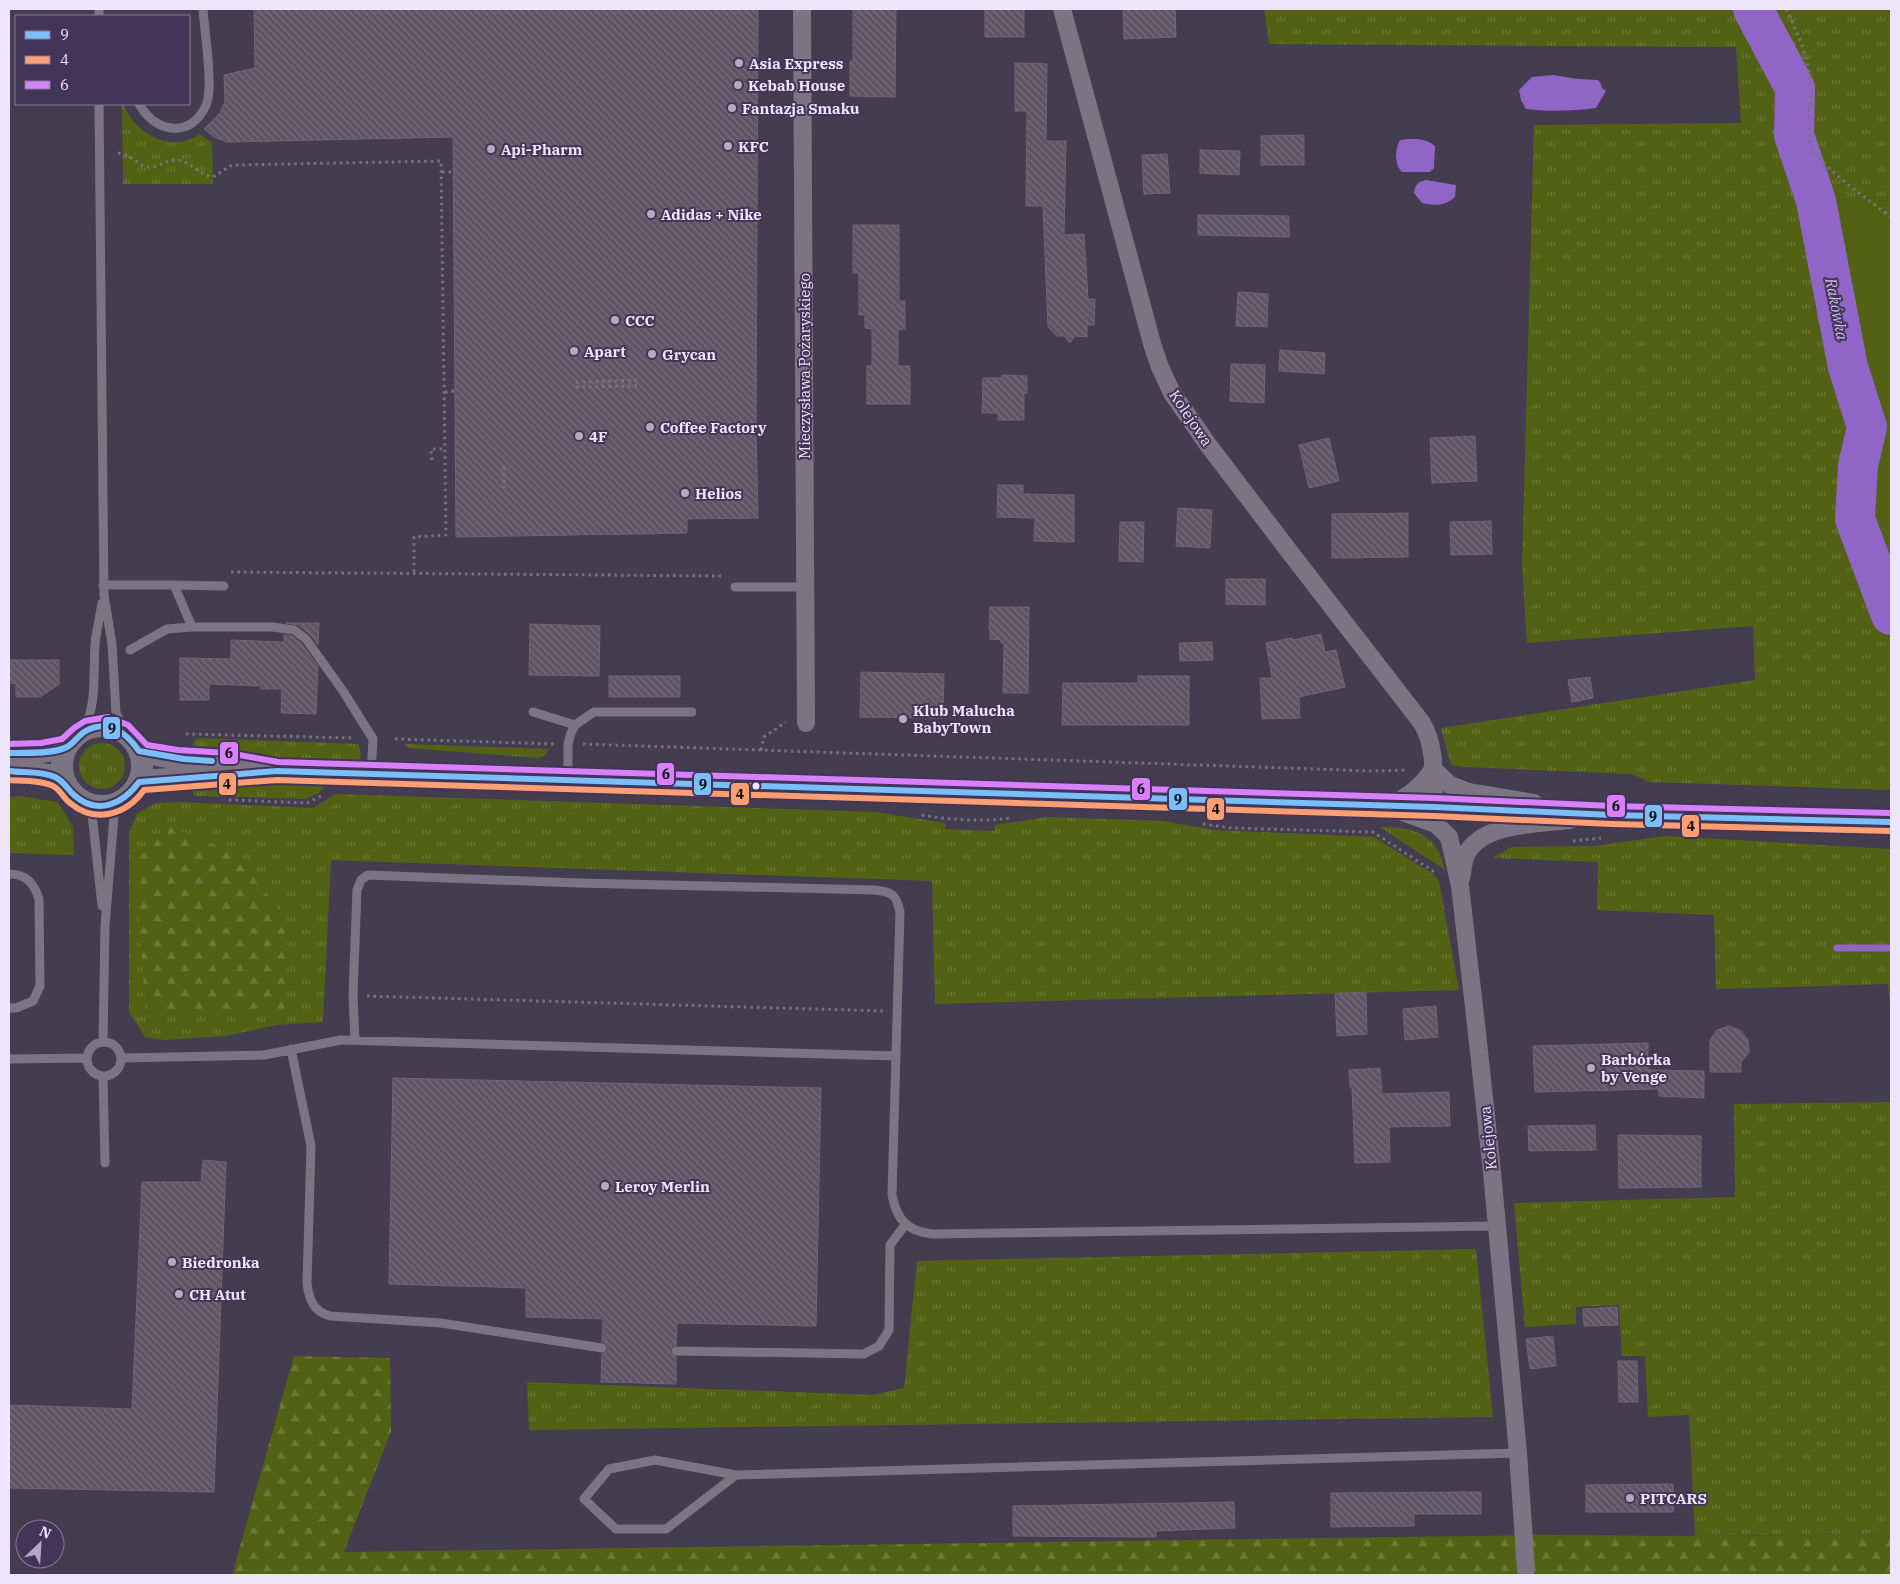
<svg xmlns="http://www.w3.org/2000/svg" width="1900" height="1584" viewBox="0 0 1900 1584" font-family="'IBM Plex Serif',serif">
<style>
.grass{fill:url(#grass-tufts)}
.forest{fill:url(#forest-firs)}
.park{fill:#526114}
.water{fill:#9065c7}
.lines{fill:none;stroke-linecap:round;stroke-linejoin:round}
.stream{stroke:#9065c7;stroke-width:7}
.river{stroke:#9065c7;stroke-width:40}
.building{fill:url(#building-back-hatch);stroke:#6e6573}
.path{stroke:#77727f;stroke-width:3;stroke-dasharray:2.5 4;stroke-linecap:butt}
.service{stroke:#7a7483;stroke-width:9}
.minor{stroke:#7a7483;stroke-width:18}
.tertiary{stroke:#7a7483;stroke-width:22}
.bus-1-casing{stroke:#433557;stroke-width:10}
.bus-2-casing{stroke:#433557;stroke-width:10}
.bus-3-casing{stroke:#433557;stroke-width:10}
.bus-1{stroke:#7abffc;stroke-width:6}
.bus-2{stroke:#fd9f72;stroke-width:6}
.bus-3{stroke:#d880ff;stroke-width:6}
.poi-dot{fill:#b2aabf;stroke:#433557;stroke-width:2}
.bus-dot{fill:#ede5fb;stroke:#433557;stroke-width:2}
.labels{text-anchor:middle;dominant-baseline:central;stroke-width:4;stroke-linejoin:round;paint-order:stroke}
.poi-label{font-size:15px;font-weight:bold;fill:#ede5fb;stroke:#433557;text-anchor:start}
.street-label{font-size:15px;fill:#ede5fb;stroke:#433557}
.water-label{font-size:16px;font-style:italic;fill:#ccb8ec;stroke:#433557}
.line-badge{stroke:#433557;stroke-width:2}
.pale-badge-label{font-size:14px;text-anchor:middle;font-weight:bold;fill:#111}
</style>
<defs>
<pattern id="grass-tufts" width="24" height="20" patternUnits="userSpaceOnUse" patternTransform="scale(1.25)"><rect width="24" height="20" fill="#526114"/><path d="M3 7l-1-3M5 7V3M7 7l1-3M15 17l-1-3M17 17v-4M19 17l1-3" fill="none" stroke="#6b7837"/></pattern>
<pattern id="forest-firs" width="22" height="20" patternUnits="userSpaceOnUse" patternTransform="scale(1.25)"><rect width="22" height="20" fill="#526114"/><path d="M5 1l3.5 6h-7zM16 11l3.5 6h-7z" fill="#6b7837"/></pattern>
<pattern id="building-back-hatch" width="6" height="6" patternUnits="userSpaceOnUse" patternTransform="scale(1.25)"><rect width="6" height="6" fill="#5e5564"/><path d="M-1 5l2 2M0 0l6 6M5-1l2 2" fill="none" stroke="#756d7b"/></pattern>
</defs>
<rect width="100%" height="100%" fill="#443d4f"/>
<path class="grass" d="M 1264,9 L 1891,9 L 1891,197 L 1816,201 L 1848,367 L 1867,427 L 1858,466 L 1855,519 L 1891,615 L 1891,790 L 1650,782 L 1631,774 L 1464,767 L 1451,765 L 1441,728 L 1755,680 L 1753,626 L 1527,643 L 1522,567 L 1534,125 L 1741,123 L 1736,47 L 1269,44 Z
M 122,104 L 123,104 C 134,132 171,155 199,134 L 212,143 L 213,184 L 123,184 Z
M 198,738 L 359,744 L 361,758 L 355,762 L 239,757 L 192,752 L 193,743 Z
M79 766a23 23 0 1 1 46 0a23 23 0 1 1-46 0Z
M 404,744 L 549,749 L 545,755 L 539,758 L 408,748 Z
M 262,784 L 327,785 L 317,794 L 306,799 L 197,796 L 194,795 L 191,787 Z
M 336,794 L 876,812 L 945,823 L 945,829 L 994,831 L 995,825 L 1046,817 L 1163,821 L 1214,830 L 1374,837 L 1433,874 L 1439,881 L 1459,990 L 935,1004 L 932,881 L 331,860 L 323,1022 L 277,1025 L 226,1036 L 165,1040 L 145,1037 L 129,1012 L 129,833 L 137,814 L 155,803 L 180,802 L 313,808 Z
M 20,796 L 58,802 L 73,827 L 74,855 L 9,853 L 9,797 Z
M 1380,827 C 1414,827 1437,833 1445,870 Z
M 1665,836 L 1891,849 L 1891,1017 L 1888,984 L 1716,989 L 1714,915 L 1597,910 L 1598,862 L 1492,858 L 1512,847 L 1595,846 Z
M 1891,1102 L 1891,1534 L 1695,1536 L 1689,1415 L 1648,1417 L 1645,1356 L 1622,1356 L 1619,1305 L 1576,1307 L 1576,1324 L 1525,1327 L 1514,1203 L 1735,1197 L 1734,1104 Z
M 1476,1249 L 1493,1417 L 529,1430 L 527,1382 L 872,1395 L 904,1388 L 917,1261 Z"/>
<path class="forest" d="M 168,826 L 230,851 L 287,917 L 284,1012 L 146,1013 L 135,863 Z
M 294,1356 L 390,1358 L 391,1431 L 344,1552 L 1540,1535 L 1695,1536 L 1891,1534 L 1891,1575 L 232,1575 Z"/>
<path class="park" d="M 1891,197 L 1891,615 L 1855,519 L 1858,466 L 1867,427 L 1848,367 L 1816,201 Z"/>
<path class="water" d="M 1553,75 L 1578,79 L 1598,80 L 1601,84 L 1602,88 L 1606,91 L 1596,108 C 1573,111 1549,112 1526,109 L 1521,100 L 1519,90 L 1532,77 Z
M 1409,139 C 1419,139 1427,139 1435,146 L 1434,168 L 1430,172 L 1402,172 C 1394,164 1395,149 1400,140 Z
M 1426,180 L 1456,185 L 1455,197 C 1445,206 1435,206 1422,203 L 1414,193 C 1415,184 1418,182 1426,180 Z"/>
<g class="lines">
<path class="stream" d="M 1837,948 L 1891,948"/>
<path class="river" d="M 1753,9 L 1795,88 L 1794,135 L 1816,201 L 1848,367 L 1867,427 L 1858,466 L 1855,519 L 1891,615"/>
</g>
<path class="building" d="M 254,9 L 758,9 L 756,428 L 758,518 L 687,519 L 687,533 L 456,537 L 453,137 L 227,142 L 214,137 L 204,129 L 220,113 L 225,101 L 224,75 L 255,68 Z
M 853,9 L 896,9 L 895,97 L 850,96 L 850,61 L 853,61 Z
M 985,9 L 1024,9 L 1024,37 L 985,37 Z
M 1123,9 L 1175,9 L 1176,37 L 1124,39 Z
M 1015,63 L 1047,64 L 1046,141 L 1066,141 L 1064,235 L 1084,234 L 1088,299 L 1095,299 L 1094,325 L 1087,325 L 1087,337 L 1075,336 L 1070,343 L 1064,336 L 1057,336 L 1048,327 L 1043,206 L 1026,206 L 1027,111 L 1015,111 Z
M 1304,135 L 1304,165 L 1261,165 L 1261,136 Z
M 1200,150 L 1240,151 L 1239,175 L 1200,173 Z
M 1167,154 L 1170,193 L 1144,194 L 1142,155 Z
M 1198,215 L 1289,216 L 1289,237 L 1198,235 Z
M 853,225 L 899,225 L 899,301 L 905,301 L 905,329 L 898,330 L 898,366 L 910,366 L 910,404 L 867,404 L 867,366 L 872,366 L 872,329 L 865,328 L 865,315 L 859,315 L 859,273 L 853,273 Z
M 1238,292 L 1268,294 L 1267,327 L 1236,326 Z
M 1280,350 L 1325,353 L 1324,374 L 1279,371 Z
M 1231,364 L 1265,365 L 1264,403 L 1230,401 Z
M 1002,375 L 1027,376 L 1027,393 L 1024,393 L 1024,420 L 998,420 L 998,413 L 982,413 L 983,378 L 1002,378 Z
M 1475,436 L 1477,481 L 1432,483 L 1430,438 Z
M 1329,438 L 1339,481 L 1309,488 L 1299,445 Z
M 998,485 L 1023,485 L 1023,494 L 1074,495 L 1074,542 L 1034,541 L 1035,518 L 997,517 Z
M 1178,508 L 1212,510 L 1210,548 L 1176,546 Z
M 1408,513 L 1408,557 L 1332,558 L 1332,514 Z
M 1491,521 L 1492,554 L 1451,555 L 1450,522 Z
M 1120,522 L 1144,522 L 1143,562 L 1119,561 Z
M 1226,579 L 1265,579 L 1265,605 L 1226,604 Z
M 990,607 L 1029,607 L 1028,693 L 1003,693 L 1004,643 L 1001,643 L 1001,640 L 990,639 L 990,629 L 989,629 Z
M 286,623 L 319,623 L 318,645 L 310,634 L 298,625 Z
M 530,624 L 600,626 L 599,676 L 529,675 Z
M 1321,634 L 1325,652 L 1336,650 L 1345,687 L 1299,697 L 1300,718 L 1262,719 L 1260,678 L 1272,678 L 1266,643 L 1292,638 L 1293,640 Z
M 284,635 L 292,636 L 301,643 L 318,666 L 316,714 L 281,713 L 282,689 L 261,689 L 261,686 L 209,684 L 209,700 L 180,700 L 180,658 L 231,659 L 231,640 L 284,642 Z
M 1212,642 L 1213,660 L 1180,661 L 1179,643 Z
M 9,660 L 59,660 L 59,684 L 40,697 L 16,697 L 16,683 L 9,684 Z
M 861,672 L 944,674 L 943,718 L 860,717 Z
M 609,676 L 680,676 L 680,697 L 609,697 Z
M 1138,676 L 1189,676 L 1189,725 L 1062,725 L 1063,683 L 1138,683 Z
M 1590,677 L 1593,698 L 1572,702 L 1568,680 Z
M 1366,992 L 1367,1034 L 1337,1036 L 1335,994 Z
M 1436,1006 L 1438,1037 L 1405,1040 L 1403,1009 Z
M 1729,1026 L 1740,1030 L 1748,1040 L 1749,1052 L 1741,1062 L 1741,1072 L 1710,1072 L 1710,1040 L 1717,1030 Z
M 1648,1043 L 1648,1070 L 1704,1071 L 1704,1098 L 1659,1096 L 1659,1089 L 1535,1092 L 1533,1046 Z
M 1380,1068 L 1382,1094 L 1449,1092 L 1450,1126 L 1389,1127 L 1390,1162 L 1355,1163 L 1352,1087 L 1350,1087 L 1349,1070 Z
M 393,1078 L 821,1088 L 816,1326 L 677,1323 L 676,1345 L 673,1346 L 670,1350 L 671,1354 L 676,1357 L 676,1384 L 601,1382 L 602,1354 L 607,1352 L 608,1348 L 606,1343 L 602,1342 L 603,1319 L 526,1317 L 526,1288 L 389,1284 Z
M 1595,1125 L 1596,1150 L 1529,1151 L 1528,1126 Z
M 1618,1135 L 1701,1136 L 1701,1187 L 1619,1188 Z
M 203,1160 L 226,1162 L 214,1492 L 9,1488 L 9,1405 L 132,1409 L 142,1182 L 201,1182 Z
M 1617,1307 L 1618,1325 L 1584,1326 L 1583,1309 Z
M 1553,1336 L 1556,1366 L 1530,1369 L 1526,1339 Z
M 1618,1361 L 1637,1361 L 1638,1402 L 1619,1402 Z
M 1673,1484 L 1673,1512 L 1586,1512 L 1586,1485 Z
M 1481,1492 L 1481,1514 L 1414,1514 L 1414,1526 L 1331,1527 L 1331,1493 Z
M 1234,1502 L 1235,1528 L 1156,1531 L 1156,1537 L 1013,1536 L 1013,1506 Z"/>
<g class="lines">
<path class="path" d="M 1786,9 C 1799,35 1809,59 1811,89 C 1811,106 1804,134 1813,149 C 1824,170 1871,201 1891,217
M 118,153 C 132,154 138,167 149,167 C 161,167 169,157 182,161 C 194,165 200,175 213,177 L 232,165 L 441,161 L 446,535 L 414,537 L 414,572
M 442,172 L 453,172
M 576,382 L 640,380
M 576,387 L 640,386
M 445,392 L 454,391
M 432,460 L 431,449 L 445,449
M 504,467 L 504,488
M 231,572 L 725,576
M 186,734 L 355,738
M 395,739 L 555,744
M 583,744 L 1373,771 L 1407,770
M 761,750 L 764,737 L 786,722
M 229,800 L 307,803 L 321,796
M 922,815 C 950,820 982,822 1010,818
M 1203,824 L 1231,828 L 1373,832 L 1436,873
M 1573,841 L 1601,838
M 367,996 L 883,1011"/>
<path class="service" d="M 99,9 L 99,16
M 99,104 L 104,595 L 112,644 L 116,713 L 127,735
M 139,104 C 146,116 157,126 171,128 C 194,131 209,109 209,89 C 210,64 205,34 203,9
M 103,585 L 174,585 L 192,627
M 174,585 L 224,586
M 735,587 L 805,587
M 130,650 L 167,629 L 192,627 L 273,627 L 294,630 L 306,639 L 343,691 L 373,739 L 371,774
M 533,712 L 575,725
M 84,730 C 97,704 93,674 95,645 C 96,631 100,617 102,603
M 568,780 L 568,744 L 571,733 L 575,725 L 594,712 L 692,712
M 88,803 L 92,814 L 102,906
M 9,874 C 26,874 34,883 39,899 L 40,986 L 33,1001 L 16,1008 L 9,1008
M 355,1040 L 353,996 L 357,890 L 361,880 L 368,875 L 579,883 L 875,890 C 892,892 896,894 900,912 L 892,1195 C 897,1220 907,1231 932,1234 L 1496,1226
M 103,1042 L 105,926 L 114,816 L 118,803
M87 1059a17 17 0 1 1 34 0a17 17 0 1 1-34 0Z
M 291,1049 L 311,1146 L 307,1283 C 309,1300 314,1312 330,1316 L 441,1323 L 602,1348
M 121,1058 L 264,1055 L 341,1040 L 896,1056
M 9,1059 L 87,1058
M 103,1076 L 105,1163
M 676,1351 L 864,1354 L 879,1346 L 889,1330 L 890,1245 L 905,1225
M 736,1475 L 666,1529 L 616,1529 L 584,1499 L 609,1469 L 655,1460 L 736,1475 L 1518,1453"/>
<path class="minor" d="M 802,9 L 806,723
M 1062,9 L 1153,347 L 1160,367 L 1172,393 L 1209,446 L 1292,555 L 1422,723 C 1437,749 1433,779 1434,807
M 1433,769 L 1450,785 L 1468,792 L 1534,803
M 1388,806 C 1407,798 1422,787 1433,769
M 1397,810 L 1436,824 L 1449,837 L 1460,886 L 1476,1024 L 1492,1172 L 1518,1453 L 1526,1570
M 1461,878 C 1463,870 1463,862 1466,855 C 1481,823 1538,824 1569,820"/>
<path class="tertiary" d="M62 766a40 40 0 1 1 80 0a40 40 0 1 1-80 0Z
M 139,751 C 175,761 213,760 249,766
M 9,753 L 42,752 L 67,747
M 9,771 L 49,775 L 66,783
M 139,782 L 152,780 L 214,777 L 277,771 L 1434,807 L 1612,815 L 1891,822"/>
<defs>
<path id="bus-1" d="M 9,753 C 24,753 54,754 67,747 C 73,744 78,736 84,732 C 107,718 126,732 139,751 L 184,759 L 212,761
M 9,771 C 24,773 41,771 55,777 C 64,781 67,789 74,795 C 97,816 123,804 139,782 L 277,771 L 1434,807 L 1612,815 L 1891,822"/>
<path id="bus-2" d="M 9,780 C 22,781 38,780 51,785 C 60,788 63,798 70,803 C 95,824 126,815 144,790 L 277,780 L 1434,816 L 1612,824 L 1891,831"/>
<path id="bus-3" d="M 9,744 L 41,743 L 62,739 L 74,728 L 85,721 L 108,717 L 128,725 L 147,745 L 178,750 L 228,753 L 278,762 L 1434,798 L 1612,806 L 1891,813"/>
</defs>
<use href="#bus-1" class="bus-1-casing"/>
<use href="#bus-2" class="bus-2-casing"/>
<use href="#bus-3" class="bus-3-casing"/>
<use href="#bus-1" class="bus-1"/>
<use href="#bus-2" class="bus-2"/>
<use href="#bus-3" class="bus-3"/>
</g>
<g class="poi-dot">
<circle cx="739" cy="63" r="5"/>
<circle cx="738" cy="85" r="5"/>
<circle cx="732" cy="108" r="5"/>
<circle cx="728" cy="146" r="5"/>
<circle cx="491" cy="149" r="5"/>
<circle cx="651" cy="214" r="5"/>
<circle cx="615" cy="320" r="5"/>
<circle cx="574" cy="351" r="5"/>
<circle cx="652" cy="354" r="5"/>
<circle cx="650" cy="427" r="5"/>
<circle cx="579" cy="436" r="5"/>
<circle cx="685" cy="493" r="5"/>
<circle cx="903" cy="719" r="5"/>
<circle cx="1591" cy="1068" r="5"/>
<circle cx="605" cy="1186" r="5"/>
<circle cx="172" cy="1262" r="5"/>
<circle cx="179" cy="1294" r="5"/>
<circle cx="1630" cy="1498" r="5"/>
</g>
<circle class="bus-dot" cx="756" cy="786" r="4.5"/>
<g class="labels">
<g class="poi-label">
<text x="749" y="63">Asia Express</text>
<text x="748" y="85">Kebab House</text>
<text x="742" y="108">Fantazja Smaku</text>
<text x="738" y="146">KFC</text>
<text x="501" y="149">Api-Pharm</text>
<text x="661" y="214">Adidas + Nike</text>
<text x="625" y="320">CCC</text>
<text x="584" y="351">Apart</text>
<text x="662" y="354">Grycan</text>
<text x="660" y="427">Coffee Factory</text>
<text x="589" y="436">4F</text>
<text x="695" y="493">Helios</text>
<text x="913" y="710">Klub Malucha<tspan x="913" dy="17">BabyTown</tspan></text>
<text x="1601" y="1059">Barbórka<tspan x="1601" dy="17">by Venge</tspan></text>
<text x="615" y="1186">Leroy Merlin</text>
<text x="182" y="1262">Biedronka</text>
<text x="189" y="1294">CH Atut</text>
<text x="1640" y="1498">PITCARS</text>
</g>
<g class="street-label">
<text transform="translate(804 366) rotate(-90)">Mieczysława Pożaryskiego</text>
<text transform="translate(1191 418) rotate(56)">Kolejowa</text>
<text transform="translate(1488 1138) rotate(-96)">Kolejowa</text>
</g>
<g class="water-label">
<text transform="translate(1837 309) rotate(79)">Rakówka</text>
</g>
</g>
<g class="line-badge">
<rect x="102" y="716" width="19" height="24" rx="5" fill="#7abffc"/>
<rect x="219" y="741" width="20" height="24" rx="5" fill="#d880ff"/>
<rect x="656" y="762" width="19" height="24" rx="5" fill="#d880ff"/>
<rect x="218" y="772" width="19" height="24" rx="5" fill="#fd9f72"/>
<rect x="693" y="772" width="19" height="24" rx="5" fill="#7abffc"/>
<rect x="1131" y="777" width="20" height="24" rx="5" fill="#d880ff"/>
<rect x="730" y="782" width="20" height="24" rx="5" fill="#fd9f72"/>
<rect x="1168" y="787" width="20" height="24" rx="5" fill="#7abffc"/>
<rect x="1606" y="794" width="20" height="24" rx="5" fill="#d880ff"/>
<rect x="1206" y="797" width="19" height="24" rx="5" fill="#fd9f72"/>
<rect x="1644" y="804" width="19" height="24" rx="5" fill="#7abffc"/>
<rect x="1681" y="814" width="19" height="24" rx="5" fill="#fd9f72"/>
</g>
<g class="pale-badge-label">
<text x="112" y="733">9</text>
<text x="229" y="758">6</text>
<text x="666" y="779">6</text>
<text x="227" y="789">4</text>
<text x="703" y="789">9</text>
<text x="1141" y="794">6</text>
<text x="740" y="799">4</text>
<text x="1178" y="804">9</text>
<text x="1616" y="811">6</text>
<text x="1216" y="814">4</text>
<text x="1653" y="821">9</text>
<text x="1691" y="831">4</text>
</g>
<rect width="1900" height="1584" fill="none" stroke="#ede5fb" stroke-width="20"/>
<rect x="15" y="15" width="175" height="90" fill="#433557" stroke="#877b99"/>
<rect x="25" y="31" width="25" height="8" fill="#7abffc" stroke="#877b99"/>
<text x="60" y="40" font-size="15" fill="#ede5fb">9</text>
<rect x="25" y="56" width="25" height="8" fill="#fd9f72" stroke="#877b99"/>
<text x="60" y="65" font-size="15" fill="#ede5fb">4</text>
<rect x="25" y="81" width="25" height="8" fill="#d880ff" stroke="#877b99"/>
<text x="60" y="90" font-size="15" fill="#ede5fb">6</text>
<g transform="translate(40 1544) rotate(25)"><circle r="24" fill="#433557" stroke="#877b99"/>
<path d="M0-4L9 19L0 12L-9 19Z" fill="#b2aabf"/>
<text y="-8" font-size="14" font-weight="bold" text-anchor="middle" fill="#ede5fb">N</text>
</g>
</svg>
